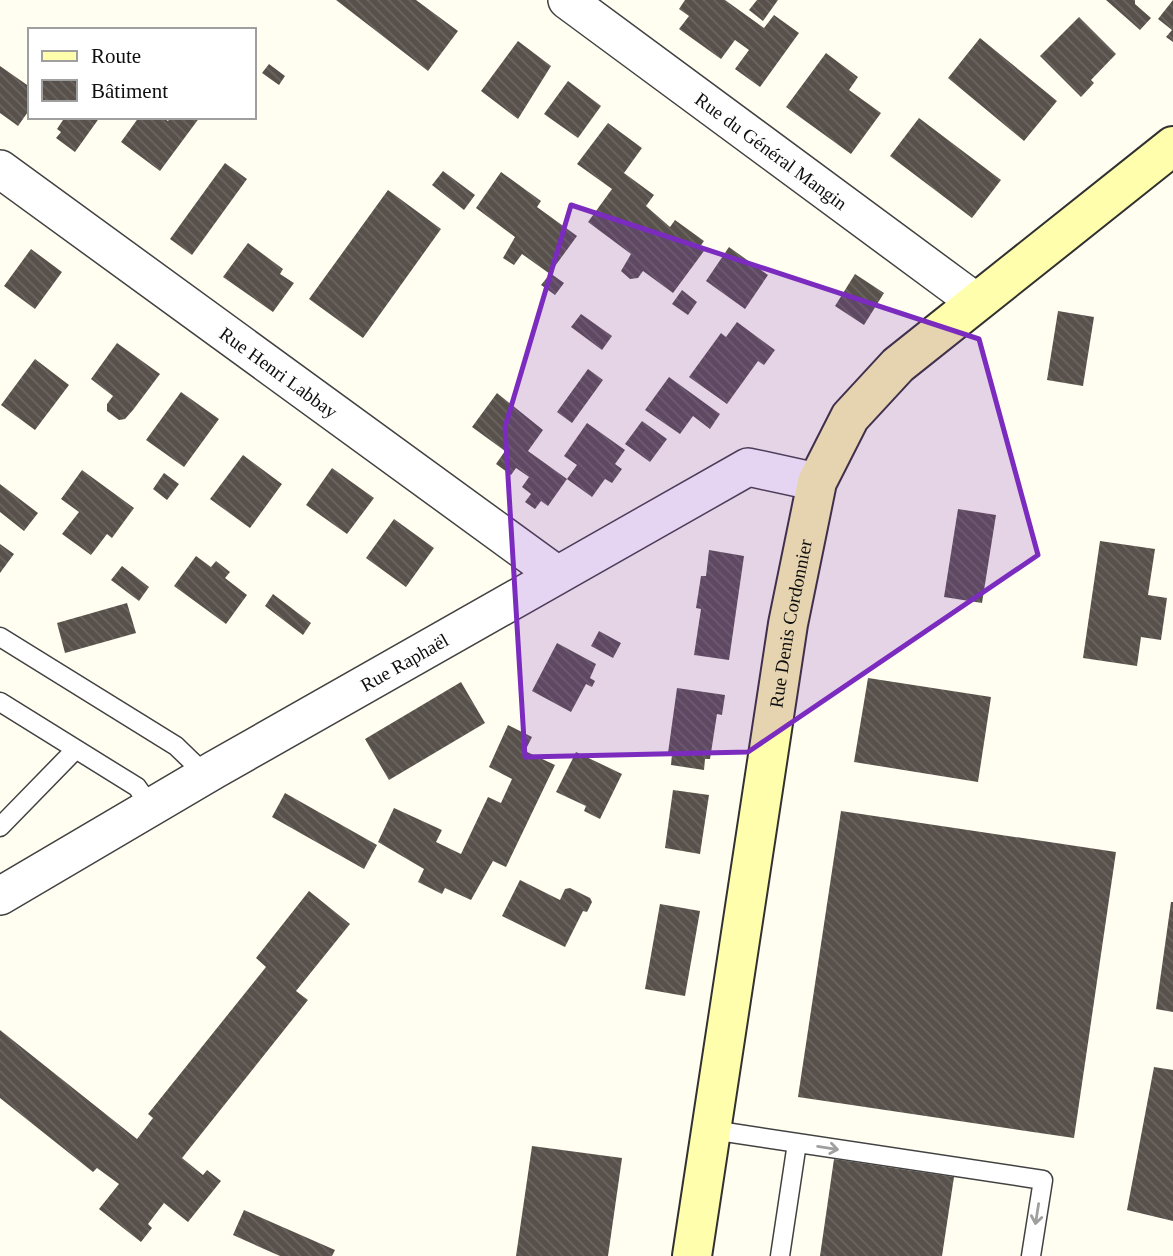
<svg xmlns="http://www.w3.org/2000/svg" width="1173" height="1256" viewBox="0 0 1173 1256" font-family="Georgia,serif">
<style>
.building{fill:url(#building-back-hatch)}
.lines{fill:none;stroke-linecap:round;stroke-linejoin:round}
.lane-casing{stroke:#424242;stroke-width:21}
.street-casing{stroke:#424242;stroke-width:40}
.secondary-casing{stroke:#313131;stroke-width:42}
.lane{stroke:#fff;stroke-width:18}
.street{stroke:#fff;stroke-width:37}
.secondary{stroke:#fffeac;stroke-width:38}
.oneway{stroke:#9f9f9f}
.marked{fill:#7b2cbf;fill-opacity:0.2;stroke:#7b2cbf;stroke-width:5;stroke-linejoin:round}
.labels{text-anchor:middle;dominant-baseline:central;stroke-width:7;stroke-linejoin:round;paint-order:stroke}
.street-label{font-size:19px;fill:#0f0f0f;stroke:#fff}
</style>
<defs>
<pattern id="building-back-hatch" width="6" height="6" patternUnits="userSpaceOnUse" patternTransform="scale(1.75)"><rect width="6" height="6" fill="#58514b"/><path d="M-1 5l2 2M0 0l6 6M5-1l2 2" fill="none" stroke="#6b6561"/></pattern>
</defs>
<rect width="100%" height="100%" fill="#fffef1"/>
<path class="building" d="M 336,0 L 416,0 L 458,31 L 428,71 Z
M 685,0 L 725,0 L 764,28 L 774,15 L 799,33 L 760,87 L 735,69 L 749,50 L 735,40 L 721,59 L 679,29 L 689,16 L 679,9 Z
M 757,0 L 778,0 L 763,21 L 749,10 Z
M 1106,0 L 1135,0 L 1135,4 L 1151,18 L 1140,30 Z
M 1173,0 L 1173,42 L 1166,37 L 1172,30 L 1158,19 Z
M 1079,17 L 1116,54 L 1091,80 L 1094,83 L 1081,97 L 1040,56 Z
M 980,38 L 1057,101 L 1024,141 L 948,78 Z
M 518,41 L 551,66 L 518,119 L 481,91 Z
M 826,53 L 858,77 L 849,90 L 881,113 L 851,154 L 786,107 Z
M 269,64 L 285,76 L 279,85 L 262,73 Z
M 0,66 L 30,87 L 30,109 L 18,126 L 0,113 Z
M 568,81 L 601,106 L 578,138 L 544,114 Z
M 65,117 L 100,117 L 75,152 L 56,138 L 61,132 L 57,129 Z
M 139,117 L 162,117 L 168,121 L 171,117 L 200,117 L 160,171 L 121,142 Z
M 919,118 L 1001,180 L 972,218 L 890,156 Z
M 608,123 L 642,148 L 624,173 L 654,195 L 646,206 L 670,227 L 675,220 L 704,241 L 699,248 L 704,251 L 673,293 L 643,271 L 638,278 L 630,279 L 621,271 L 631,254 L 588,222 L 612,189 L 577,164 Z
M 225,163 L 247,179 L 192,255 L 170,239 Z
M 443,171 L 475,195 L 464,210 L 432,185 Z
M 501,172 L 541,201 L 537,207 L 577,236 L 550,273 L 564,283 L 555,295 L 541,285 L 550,274 L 522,254 L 514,265 L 503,258 L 515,237 L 476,208 Z
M 388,190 L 441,229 L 363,338 L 309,299 Z
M 248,243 L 283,269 L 280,274 L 294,283 L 273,312 L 223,277 Z
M 729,247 L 768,275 L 745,309 L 706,281 Z
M 31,249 L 62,272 L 35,309 L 4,286 Z
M 855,274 L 884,293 L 864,325 L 835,306 Z
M 682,290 L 697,302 L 688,315 L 672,304 Z
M 1058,311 L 1094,317 L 1083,386 L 1047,380 Z
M 581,314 L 612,336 L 602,350 L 571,327 Z
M 737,322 L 775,350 L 764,365 L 758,361 L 727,404 L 689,377 L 721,333 L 726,337 Z
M 117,343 L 160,374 L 133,410 L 125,419 L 119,420 L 107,411 L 107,404 L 113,396 L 91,379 Z
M 35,359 L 69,385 L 35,430 L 1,405 Z
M 588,369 L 603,380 L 572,423 L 557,412 Z
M 669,377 L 720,414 L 710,429 L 693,416 L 680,434 L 645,410 Z
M 181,392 L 219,419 L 184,467 L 146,440 Z
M 497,393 L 543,430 L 528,451 L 567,479 L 548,506 L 541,501 L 535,509 L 525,502 L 531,494 L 522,487 L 529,477 L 516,468 L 511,475 L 496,464 L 505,451 L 472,427 Z
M 642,421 L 667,439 L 650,462 L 625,444 Z
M 587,423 L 625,450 L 615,464 L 622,469 L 612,483 L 605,479 L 592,497 L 567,479 L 577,465 L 564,456 Z
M 243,455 L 282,484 L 250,528 L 210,499 Z
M 332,468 L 374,498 L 347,534 L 306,505 Z
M 82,470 L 134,508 L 112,538 L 107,534 L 91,555 L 62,534 L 79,512 L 61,499 Z
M 164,473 L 179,484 L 167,500 L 153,489 Z
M 0,484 L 38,513 L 24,531 L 0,512 Z
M 958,509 L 996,515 L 982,603 L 944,597 Z
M 394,519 L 434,548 L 406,587 L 366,558 Z
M 1100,541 L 1155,549 L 1148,595 L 1167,598 L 1161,640 L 1141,637 L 1137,666 L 1083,658 Z
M 0,544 L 14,554 L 0,573 Z
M 709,550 L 744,556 L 729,660 L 694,655 L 701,609 L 696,608 L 701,576 L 706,576 Z
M 196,556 L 211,567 L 216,561 L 230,572 L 225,578 L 247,595 L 226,624 L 174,586 Z
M 122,566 L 149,587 L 139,601 L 111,580 Z
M 273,594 L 311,623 L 303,635 L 265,606 Z
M 127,603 L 136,633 L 65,653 L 57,623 Z
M 599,631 L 621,643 L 613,658 L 591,646 Z
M 557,643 L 596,664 L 590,678 L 595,681 L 592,687 L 586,684 L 571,712 L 532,691 Z
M 868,678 L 991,697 L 978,782 L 854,762 Z
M 461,682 L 485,723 L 389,780 L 365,739 Z
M 677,688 L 725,695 L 722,715 L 717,714 L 710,759 L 705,759 L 704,770 L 671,765 L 672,754 L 668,753 Z
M 508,725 L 532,737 L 525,751 L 555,765 L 506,867 L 493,861 L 471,900 L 445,888 L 442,894 L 418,882 L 424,869 L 378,842 L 394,808 L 442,830 L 436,842 L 461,854 L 488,797 L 501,803 L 512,779 L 489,767 Z
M 576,752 L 622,774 L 600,819 L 584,811 L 586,806 L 556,792 Z
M 673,790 L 709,795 L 700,854 L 665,848 Z
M 285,793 L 377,845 L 364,869 L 272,817 Z
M 841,811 L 1116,852 L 1074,1138 L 798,1097 Z
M 520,880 L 560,900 L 565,889 L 570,888 L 590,898 L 592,902 L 587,912 L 583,911 L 565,947 L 502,916 Z
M 309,891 L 350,924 L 296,991 L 308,1000 L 182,1158 L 203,1175 L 207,1170 L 221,1181 L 188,1222 L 164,1203 L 148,1224 L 152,1228 L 141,1242 L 99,1209 L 119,1184 L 97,1168 L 93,1172 L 0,1098 L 0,1030 L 137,1139 L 153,1118 L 148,1114 L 266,967 L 256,958 Z
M 1171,902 L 1173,902 L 1173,1012 L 1156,1009 Z
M 660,904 L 700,911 L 685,996 L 645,989 Z
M 1154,1067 L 1173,1070 L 1173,1221 L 1127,1210 Z
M 532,1146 L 622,1158 L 608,1256 L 516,1256 Z
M 834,1159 L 954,1177 L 942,1256 L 820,1256 Z
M 244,1210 L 335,1250 L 332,1256 L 280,1256 L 233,1235 Z"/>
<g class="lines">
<defs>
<path id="lane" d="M 0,637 L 176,746 L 206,775
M 0,702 L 137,787 L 151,807
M 0,827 L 76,749
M 712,1130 L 1043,1180 L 1031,1256
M 780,1256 L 797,1143"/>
<g id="street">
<path id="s1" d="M 567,0 L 976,302"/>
<path id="s2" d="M 0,169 L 556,574"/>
<path id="s3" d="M 0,896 L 214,770 L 748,467 L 817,482"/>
</g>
<g id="secondary">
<path id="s4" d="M 692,1256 L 788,624 L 817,482 L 850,417 L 898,365 L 1173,146"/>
</g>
</defs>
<use href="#lane" class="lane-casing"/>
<use href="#street" class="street-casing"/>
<use href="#secondary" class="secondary-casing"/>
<use href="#lane" class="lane"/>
<use href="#street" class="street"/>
<use href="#secondary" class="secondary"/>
</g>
<defs><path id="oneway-shaft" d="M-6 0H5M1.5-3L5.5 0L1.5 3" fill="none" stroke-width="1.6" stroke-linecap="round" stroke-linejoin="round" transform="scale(1.75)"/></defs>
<g class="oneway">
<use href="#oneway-shaft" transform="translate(828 1148) rotate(9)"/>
<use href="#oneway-shaft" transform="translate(1037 1214) rotate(99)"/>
</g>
<path class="marked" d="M 571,205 L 979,339 L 1038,555 L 748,752 L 525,757 L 505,427 Z"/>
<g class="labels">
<g class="street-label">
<text stroke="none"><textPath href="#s1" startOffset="254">Rue du Général Mangin</textPath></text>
<text stroke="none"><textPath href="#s2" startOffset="345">Rue Henri Labbay</textPath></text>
<text stroke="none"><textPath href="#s4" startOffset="640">Rue Denis Cordonnier</textPath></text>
<text stroke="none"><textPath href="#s3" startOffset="467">Rue Raphaël</textPath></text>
</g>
</g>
<rect x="28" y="28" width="228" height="91" fill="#ffffff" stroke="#9f9f9f" stroke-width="2"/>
<rect x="42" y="51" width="35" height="10" fill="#fffeac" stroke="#9f9f9f" stroke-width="2"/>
<text x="91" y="63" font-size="21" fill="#0f0f0f">Route</text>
<rect x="42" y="80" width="35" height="21" fill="url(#building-back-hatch)" stroke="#9f9f9f" stroke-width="2"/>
<text x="91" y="98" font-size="21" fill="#0f0f0f">Bâtiment</text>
</svg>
